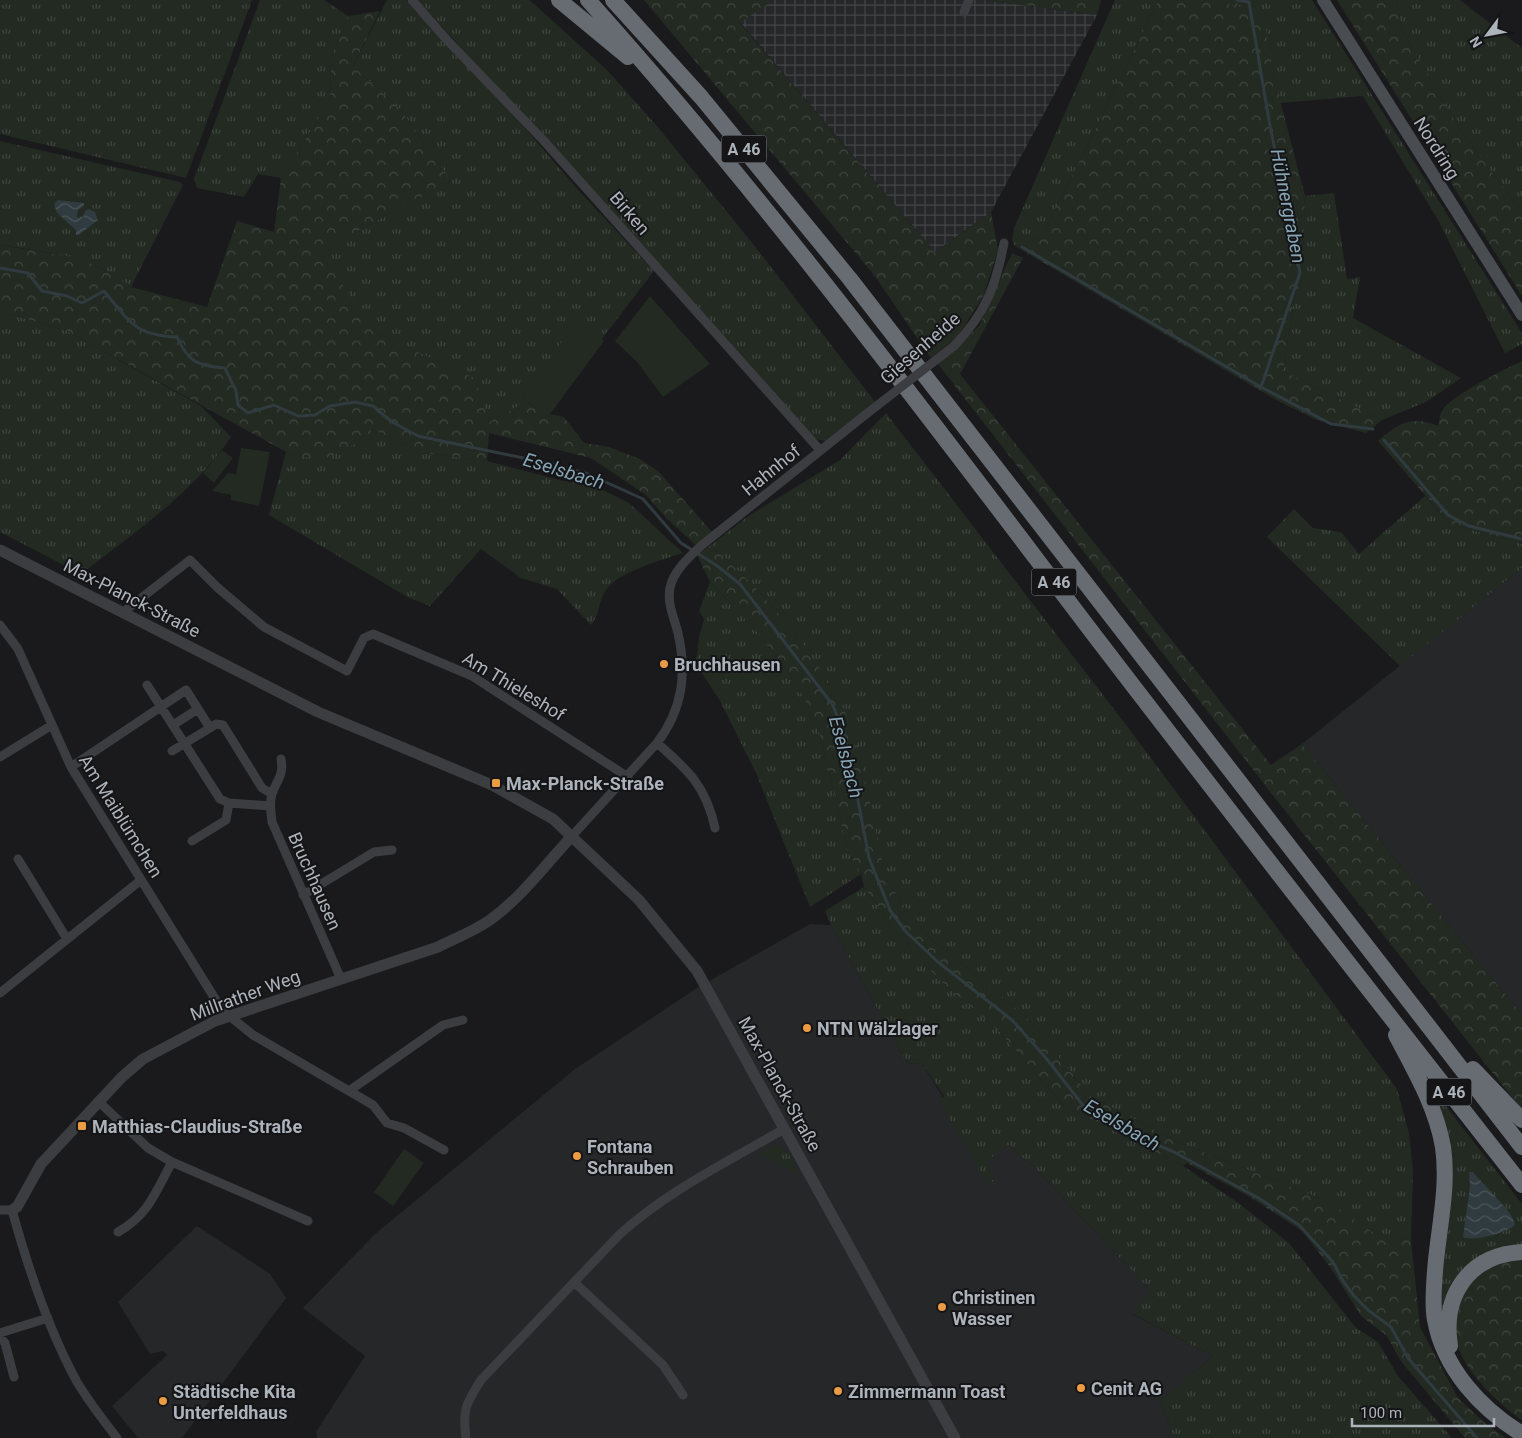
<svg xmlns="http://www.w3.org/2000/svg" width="1522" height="1438" viewBox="0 0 1522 1438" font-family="Roboto,sans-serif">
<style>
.built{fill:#262729}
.industrial{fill:url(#industrial-grid)}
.grass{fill:url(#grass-tufts)}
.forest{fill:url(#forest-crowns)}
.park{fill:#222a22}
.water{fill:url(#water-waves)}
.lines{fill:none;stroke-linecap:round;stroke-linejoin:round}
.stream{stroke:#303b40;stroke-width:3}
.minor{stroke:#3b3d41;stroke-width:9}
.tertiary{stroke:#3b3d41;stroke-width:11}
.secondary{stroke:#494c51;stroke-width:12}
.motorway{stroke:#676c72;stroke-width:16}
.minor-bridge{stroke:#3b3d41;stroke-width:9}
.poi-dot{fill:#eb9b43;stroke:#151517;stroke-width:2}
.labels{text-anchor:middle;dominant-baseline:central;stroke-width:4;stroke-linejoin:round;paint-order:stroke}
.shield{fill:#151517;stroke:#7f848a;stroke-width:1}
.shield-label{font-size:16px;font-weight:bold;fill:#adb3bb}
.street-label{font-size:18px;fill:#adb3bb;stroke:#151517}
.poi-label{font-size:18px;font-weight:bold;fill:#adb3bb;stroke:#151517;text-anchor:start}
.water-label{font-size:19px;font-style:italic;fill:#86a5b4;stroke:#151517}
</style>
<defs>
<pattern id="industrial-grid" width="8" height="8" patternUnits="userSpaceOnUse" patternTransform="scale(1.25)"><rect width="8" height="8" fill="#262729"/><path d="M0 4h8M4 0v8" fill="none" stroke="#434446"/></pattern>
<pattern id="grass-tufts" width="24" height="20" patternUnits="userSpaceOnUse" patternTransform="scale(1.25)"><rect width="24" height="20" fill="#222a22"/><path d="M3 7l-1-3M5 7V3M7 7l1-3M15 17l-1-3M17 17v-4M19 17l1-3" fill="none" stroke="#3f4640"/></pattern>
<pattern id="forest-crowns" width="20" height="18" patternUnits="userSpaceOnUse" patternTransform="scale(1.25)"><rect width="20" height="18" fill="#222a22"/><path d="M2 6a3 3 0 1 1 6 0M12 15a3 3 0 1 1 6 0" fill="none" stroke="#3f4640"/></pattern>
<pattern id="water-waves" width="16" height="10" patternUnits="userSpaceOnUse" patternTransform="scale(1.25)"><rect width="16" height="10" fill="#303b40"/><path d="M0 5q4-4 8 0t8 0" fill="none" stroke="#4b555a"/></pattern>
</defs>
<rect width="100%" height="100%" fill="#1a1a1c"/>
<path class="built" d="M 1522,568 L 1522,1015 L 1302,744 Z
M 810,924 L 831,925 L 907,1063 L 922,1064 L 984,1162 L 1009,1145 L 1037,1170 L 1151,1291 L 1132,1314 L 1213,1356 L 1161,1400 L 1174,1438 L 317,1438 L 316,1432 L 365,1356 L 303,1308 L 375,1234 L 575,1069 L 697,988 Z
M 197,1226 L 270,1274 L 286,1298 L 182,1438 L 138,1438 L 112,1406 L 167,1355 L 163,1351 L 150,1354 L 118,1302 Z"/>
<path class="industrial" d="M 773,0 L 984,0 L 1097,15 L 991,212 L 935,252 L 740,22 Z"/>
<path class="grass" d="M 0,0 L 252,0 L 186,178 L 0,134 Z
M 260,0 L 324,0 L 348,16 L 331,57 L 330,100 L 281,178 L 258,174 L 244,197 L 197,188 L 194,179 Z
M 387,0 L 406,0 L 519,121 L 578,190 L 654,271 L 545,413 L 526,402 L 489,422 L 473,378 L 372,331 L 317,252 L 451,181 L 401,110 L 353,66 Z
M 418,0 L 529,0 L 534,4 L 608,71 L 657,126 L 757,249 L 876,403 L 825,441 L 815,439 Z
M 1115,0 L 1159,0 L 1042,237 L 1015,246 L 1012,240 L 1014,228 Z
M 1205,0 L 1312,0 L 1522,333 L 1522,344 L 1505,353 L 1438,220 L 1363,96 L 1280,103 L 1273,73 Z
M 1397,0 L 1460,0 L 1522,48 L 1522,213 L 1459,128 L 1402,30 Z
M 0,141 L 180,182 L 183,185 L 131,287 C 89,255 50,253 0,245 Z
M 1334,193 L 1347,279 L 1360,277 L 1353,318 L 1461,378 L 1426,402 L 1382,420 L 1283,371 L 1294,300 L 1302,280 L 1305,196 Z
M 0,311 L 67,331 L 201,406 L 231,437 C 192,494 135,532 81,574 L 0,532 Z
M 886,413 L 1130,730 L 1397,1089 L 1409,1133 L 1413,1170 L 1411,1241 L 1371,1232 L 1331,1203 L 1176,1141 L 1090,1096 L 1029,1020 L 986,982 L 931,940 L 895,894 L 886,879 L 875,834 L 797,635 L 754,586 L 711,545 L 747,517 L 840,460 Z
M 371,429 L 423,453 L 487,461 L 563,481 L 595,486 L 629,503 L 683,553 C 662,560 618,572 606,590 C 598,601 600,615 591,625 L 557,589 L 521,578 L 481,549 L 430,606 L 409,598 L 269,515 L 286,452 L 295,457 L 355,444 Z
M 1425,496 L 1450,524 L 1522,544 L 1522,568 L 1400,666 L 1267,537 L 1294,509 L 1313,528 L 1341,532 L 1359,554 Z
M 710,582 L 753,627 L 796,682 L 818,727 L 848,852 L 861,874 L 810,907 L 756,773 L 719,699 L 696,664 L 699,637 L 704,619 L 699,611 Z
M 864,887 L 895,931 L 938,979 L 998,1030 L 1063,1105 L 1183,1166 L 1237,1202 L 1289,1243 L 1356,1328 L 1378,1342 L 1398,1376 L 1452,1438 L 1174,1438 L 1161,1400 L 1213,1356 L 1131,1313 L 1151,1291 L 1037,1170 L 1009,1145 L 985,1162 L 996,1179 L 988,1185 L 939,1101 L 944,1096 L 922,1064 L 907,1063 L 831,925 L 825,911 Z
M 1438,1096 L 1522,1204 L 1522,1248 L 1439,1320 L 1445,1219 L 1434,1099 Z
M 777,1145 C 789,1148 794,1165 800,1175 L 758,1154 Z"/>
<path class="forest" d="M 644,0 L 773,0 L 740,23 L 935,252 L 991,212 L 998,250 L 984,295 L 958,336 L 931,358 L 874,275 Z
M 984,0 L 1101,0 L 1097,15 Z
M 1159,0 L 1205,0 L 1263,11 L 1273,73 L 1305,196 L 1302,280 L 1294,300 L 1283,371 L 1382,420 L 1366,433 L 1315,419 L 1278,401 L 1015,246 L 1042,237 Z
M 1337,0 L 1397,0 L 1402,30 L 1459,128 L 1522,213 L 1522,296 Z
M 380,11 L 353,66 L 401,110 L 451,181 L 318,252 L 332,268 L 372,331 L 474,378 L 489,422 L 526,402 L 545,413 L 564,417 L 584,443 L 609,447 L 640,459 L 658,471 L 713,533 L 697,546 L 667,519 L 646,495 L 591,458 L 489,433 L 487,461 L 423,453 L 371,429 L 355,444 L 327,458 L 295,457 L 67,331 L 0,311 L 0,245 L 80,258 L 119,278 L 131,287 L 207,307 L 237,221 L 274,232 L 281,178 L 330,100 L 331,57 L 348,16 Z
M 1012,253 L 1023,258 L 960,374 L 1271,765 L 1302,744 L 1522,1015 L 1522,1110 L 1275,798 L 938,364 L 979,326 Z
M 1522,361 L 1522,544 L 1450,524 L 1378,441 C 1398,423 1412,415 1438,426 C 1439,422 1440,414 1442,411 C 1450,396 1505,369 1522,361 Z
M 711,545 L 754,586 L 797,635 L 837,694 L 856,736 L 886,879 L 895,894 L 931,940 L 986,982 L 1029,1020 L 1090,1096 L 1176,1141 L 1331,1203 L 1372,1232 L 1411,1241 L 1420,1327 L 1458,1398 L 1487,1425 L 1506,1438 L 1465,1438 L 1400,1360 L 1387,1336 L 1361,1316 L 1330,1267 L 1302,1231 L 1250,1197 L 1187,1163 L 1183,1166 L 1063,1105 L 998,1030 L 938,979 L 895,931 L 864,887 L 861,874 L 848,852 L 818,727 L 796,682 L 753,627 L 710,582 L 697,555 Z
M 1522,1259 L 1522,1420 C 1495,1401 1451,1360 1454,1323 C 1455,1316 1459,1308 1461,1301 C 1472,1271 1492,1263 1522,1259 Z"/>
<path class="park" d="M 650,296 L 710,364 L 663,397 L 637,362 L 615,341 Z
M 577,321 L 604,341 L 548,417 L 522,397 Z
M 241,448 L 270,452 L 259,506 L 231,500 L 231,495 L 212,491 L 228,473 L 236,474 Z
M 222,450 L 233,458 L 214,483 L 203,473 Z
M 404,1149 L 424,1163 L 393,1206 L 374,1192 Z"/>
<path class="water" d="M 58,200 L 84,203 L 84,206 L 78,210 L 77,218 L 83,217 L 85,211 L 89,209 L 95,212 L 98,220 L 79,235 L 76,235 L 76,230 L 57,213 L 54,204 Z
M 1469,1172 L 1473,1172 C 1482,1184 1514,1212 1515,1225 C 1507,1233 1473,1242 1463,1237 L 1470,1187 Z"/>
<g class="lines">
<path class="stream" d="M 1237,0 L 1249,2 L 1270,126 L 1300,273 L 1261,387 L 1331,424 L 1373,429
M 1022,247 L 1261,387
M 0,268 L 28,273 L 42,291 L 67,296 L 82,303 L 104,291 C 130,322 134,335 177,337 C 188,362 198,366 225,368 L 236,391 L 238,405 L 248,413 L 274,405 L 298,416 L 315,415 L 330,406 L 355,402 L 373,406 L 392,422 L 418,436 L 552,464 L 588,474 L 643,499 L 681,543 L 716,565 L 740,584 L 832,704 L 843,729 L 850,759 L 869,858 L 890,910 L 906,932 L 938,962 L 1012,1020 L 1046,1058 L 1082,1104 L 1095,1113 L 1126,1124 L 1148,1141 L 1174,1152 L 1260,1199 L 1299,1225 L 1333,1262 L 1343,1281 L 1354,1296 L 1368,1310 L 1391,1327 L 1408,1358 L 1477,1438
M 1384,440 L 1448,515 L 1469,526 L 1522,539"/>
<path class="minor" d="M 412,0 L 447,40 L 544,141 L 820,450
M 964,12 L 969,0
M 954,346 C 985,314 996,286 1004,243
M 122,613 L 190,560 L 218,588 L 264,627 L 347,671 L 364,638 L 373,634 L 472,676 L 628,777
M 0,625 L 18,649 L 71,767 L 222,1010 L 253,1035 L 373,1105 L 387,1123 L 404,1128 L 444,1150
M 147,685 L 220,799 L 229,803 L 270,806
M 173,725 L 198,709
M 210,728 L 216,724 L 223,725 L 262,788 L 272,794
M 657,743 C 688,770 706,786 715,828
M 0,757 L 52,725
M 281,759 C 284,776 277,779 272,794 C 269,803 271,812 272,822 L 341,979
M 71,767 L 186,690 L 210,728 L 172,751
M 572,836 L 657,743 C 683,709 687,673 678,633 C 674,617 667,604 670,588 C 673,571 690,556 702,545 L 865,415
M 192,841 L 226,820 L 229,803
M 18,859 L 67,939
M 303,895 L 374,852 L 392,850
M 0,993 L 141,880
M 349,1091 L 443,1025 L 463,1020
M 98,1101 L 148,1148 L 172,1162 L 308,1221
M 0,1210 L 12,1210 C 28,1268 48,1329 77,1382 C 89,1402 103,1420 117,1438
M 118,1232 C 149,1214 155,1193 172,1162
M 574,1282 L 663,1365 L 683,1395
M 0,1333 L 48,1318
M 0,1338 L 5,1343 L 14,1377
M 466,1438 C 462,1409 466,1404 481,1380 L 619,1235 C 667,1191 729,1161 784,1129"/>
<path class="tertiary" d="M 0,550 L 318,712 L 492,785 L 553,819 L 639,900 L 697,971 L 955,1438
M 12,1210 L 17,1207 L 41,1164 L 122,1077 L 143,1059 L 215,1021 L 438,947 C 456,938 474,931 490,920 C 522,897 546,864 572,836"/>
<path class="secondary" d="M 1323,0 L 1522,315"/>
<path class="motorway" d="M 559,0 L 628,57
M 588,0 C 770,203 933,423 1098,640 C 1238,823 1380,1004 1522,1185
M 613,0 L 701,97 L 850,279 L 1522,1147
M 1396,1035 C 1415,1071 1436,1107 1443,1147 C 1449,1189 1438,1230 1435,1271 C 1434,1287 1432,1305 1435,1320 C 1444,1369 1481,1409 1522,1434
M 1473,1069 L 1522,1120
M 1450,1346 C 1442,1295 1469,1255 1522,1252"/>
<path class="minor-bridge" d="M 865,415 L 954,346"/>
</g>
<g class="poi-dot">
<circle cx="664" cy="664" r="5"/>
<rect x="491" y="778" width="10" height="10" rx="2.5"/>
<circle cx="807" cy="1028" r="5"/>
<rect x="77" y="1121" width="10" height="10" rx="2.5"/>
<circle cx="577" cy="1156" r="5"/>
<circle cx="942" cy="1307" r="5"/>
<circle cx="1081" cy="1388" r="5"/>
<circle cx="838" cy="1391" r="5"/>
<circle cx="163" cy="1401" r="5"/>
</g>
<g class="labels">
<g class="shield">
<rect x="721.5" y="135.5" width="45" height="27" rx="4"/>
<rect x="1031.5" y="568.5" width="45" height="27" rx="4"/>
<rect x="1426.5" y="1078.5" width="45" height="27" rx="4"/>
</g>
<g class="shield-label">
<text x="744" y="149">A 46</text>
<text x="1054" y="582">A 46</text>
<text x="1449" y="1092">A 46</text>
</g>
<g class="street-label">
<text transform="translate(1437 148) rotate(58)">Nordring</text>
<text transform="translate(630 213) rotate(49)">Birken</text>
<text transform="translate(920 348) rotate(-41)">Giesenheide</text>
<text transform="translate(771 470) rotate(-39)">Hahnhof</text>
<text transform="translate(132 598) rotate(27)">Max-Planck-Straße</text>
<text transform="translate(514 686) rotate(31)">Am Thieleshof</text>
<text transform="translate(121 816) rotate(58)">Am Maiblümchen</text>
<text transform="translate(315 881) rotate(66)">Bruchhausen</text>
<text transform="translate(245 995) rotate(-20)">Millrather Weg</text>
<text transform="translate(780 1084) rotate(61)">Max-Planck-Straße</text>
</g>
<g class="poi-label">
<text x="674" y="664">Bruchhausen</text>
<text x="506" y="783">Max-Planck-Straße</text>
<text x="817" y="1028">NTN Wälzlager</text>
<text x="92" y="1126">Matthias-Claudius-Straße</text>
<text x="587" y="1146">Fontana<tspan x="587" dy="21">Schrauben</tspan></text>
<text x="952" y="1297">Christinen<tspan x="952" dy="21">Wasser</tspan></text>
<text x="1091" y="1388">Cenit AG</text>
<text x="173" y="1391">Städtische Kita<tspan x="173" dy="21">Unterfeldhaus</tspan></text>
<text x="848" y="1391">Zimmermann Toast</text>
</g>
<g class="water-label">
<text transform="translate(1288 206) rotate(79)">Hühnergraben</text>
<text transform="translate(564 471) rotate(17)">Eselsbach</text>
<text transform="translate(846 757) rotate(75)">Eselsbach</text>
<text transform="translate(1122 1125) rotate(30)">Eselsbach</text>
</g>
</g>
<g transform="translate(1487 35) rotate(238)" stroke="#151517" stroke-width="4" paint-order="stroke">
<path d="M0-4L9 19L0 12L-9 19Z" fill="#adb3bb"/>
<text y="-8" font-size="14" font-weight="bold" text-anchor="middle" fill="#adb3bb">N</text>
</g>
<path d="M1352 1418v8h142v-8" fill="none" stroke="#adb3bb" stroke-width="2.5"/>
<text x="1360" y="1418" font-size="15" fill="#adb3bb" stroke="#151517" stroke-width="4" paint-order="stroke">100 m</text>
</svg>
